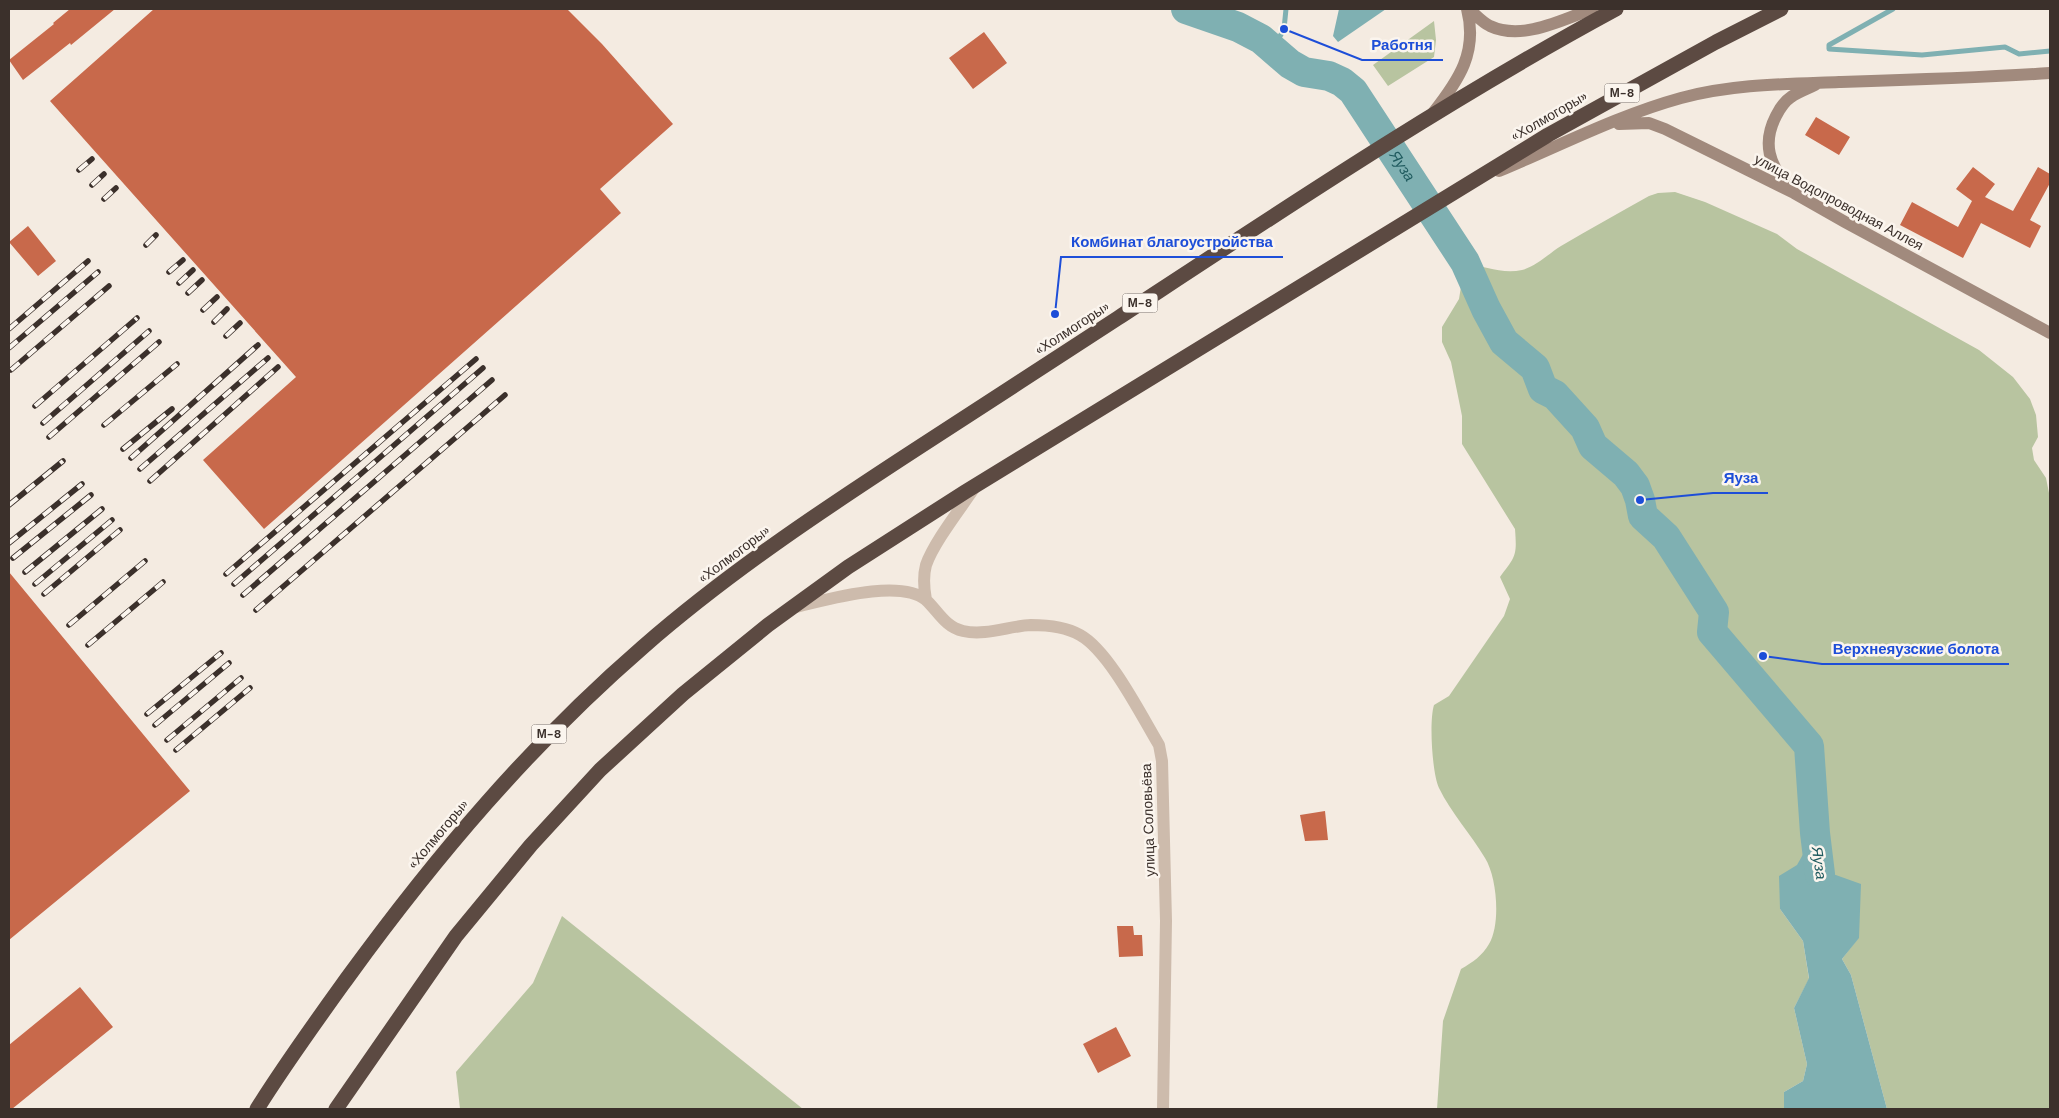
<svg xmlns="http://www.w3.org/2000/svg" width="2059" height="1118" viewBox="0 0 2059 1118" font-family="'DM Sans',sans-serif">
<style>
.green{fill:#b8c4a0}
.water{fill:#7fb0b2}
.lines{fill:none;stroke-linecap:round;stroke-linejoin:round}
.stream{stroke:#7fb0b2;stroke-width:5}
.river{stroke:#7fb0b2;stroke-width:30}
.building{fill:#c8694b}
.street{stroke:#cdbbac;stroke-width:12}
.secondary{stroke:#a18a7d;stroke-width:12}
.highway{stroke:#5c4a42;stroke-width:15}
.rail-casing{stroke:#3b302b;stroke-width:5.5}
.rail{stroke:#fbf5ee;stroke-width:4;stroke-dasharray:11;stroke-linecap:butt}
.labels{text-anchor:middle;dominant-baseline:central;stroke-width:5;stroke-linejoin:round;paint-order:stroke}
.shield{fill:#fbf5ee;stroke:#756b66;stroke-width:1}
.shield-label{font-size:12px;font-weight:bold;fill:#3b302b}
.street-label{font-size:14px;fill:#3b302b;stroke:#fbf5ee}
.water-label{font-size:15px;font-style:italic;fill:#1f5a5e;stroke:#fbf5ee}
.leader{fill:none;stroke:#1d4ed8;stroke-width:2}
.callout-dot{fill:#1d4ed8;stroke:#fbf5ee;stroke-width:2}
.callout-label{font-size:15px;text-anchor:middle;font-weight:bold;fill:#1d4ed8;stroke:#fbf5ee;stroke-width:5;stroke-linejoin:round;paint-order:stroke}
</style>
<rect width="100%" height="100%" fill="#f4ebe1"/>
<path class="green" d="M 1434,21 L 1436,40 L 1434,57 L 1388,86 L 1373,65 Z
M 1675,192 L 1705,202 L 1777,234 L 1797,249 L 1979,350 L 2013,377 L 2030,399 L 2036,415 L 2038,437 L 2032,448 L 2034,460 L 2046,478 L 2050,498 L 2050,1109 L 1887,1109 L 1851,975 L 1842,959 L 1859,937 L 1833,874 L 1828,849 L 1780,909 L 1803,941 L 1809,979 L 1794,1008 L 1807,1064 L 1803,1081 L 1784,1092 L 1784,1109 L 1437,1109 L 1443,1021 L 1461,969 C 1473,962 1482,956 1489,944 C 1501,924 1497,877 1485,858 C 1471,834 1451,813 1439,788 C 1432,773 1429,721 1434,705 L 1449,696 L 1504,616 L 1510,599 L 1500,577 C 1516,556 1517,556 1515,529 L 1462,444 L 1462,416 L 1458,396 L 1451,362 L 1442,342 L 1442,327 L 1459,299 L 1465,262 C 1484,267 1503,274 1522,270 C 1537,266 1548,254 1561,246 C 1590,229 1620,212 1649,196 L 1658,193 Z
M 562,916 L 803,1109 L 460,1109 L 456,1072 L 533,983 Z"/>
<path class="water" d="M 1339,9 L 1386,9 L 1338,42 L 1333,36 Z
M 1815,833 C 1829,844 1830,858 1833,874 L 1861,884 L 1859,938 L 1842,959 L 1851,975 L 1887,1109 L 1784,1109 L 1784,1092 L 1803,1081 L 1807,1064 L 1794,1008 L 1809,978 L 1803,941 L 1780,909 L 1779,876 L 1797,865 Z"/>
<g class="lines">
<path class="stream" d="M 1893,9 L 1829,45 L 1829,49 L 1922,55 L 2005,47 L 2019,54 L 2050,51
M 1273,49 L 1284,29 L 1286,9"/>
<path class="river" id="s1" d="M 1186,9 L 1238,27 L 1261,39 L 1290,64 L 1304,72 L 1329,76 L 1342,82 L 1353,91 L 1465,262 L 1486,309 L 1504,342 L 1535,368 L 1543,389 L 1555,395 L 1585,428 L 1593,446 L 1626,474 L 1635,486 L 1640,500 L 1643,516 L 1666,537 L 1714,612 L 1712,632 L 1809,746 L 1815,833 L 1820,874"/>
</g>
<path class="building" d="M 70,9 L 115,9 L 71,45 L 70,43 L 23,80 L 9,60 L 54,24 L 53,23 Z
M 154,9 L 567,9 L 602,44 L 673,124 L 600,189 L 621,213 L 264,529 L 203,460 L 296,377 L 50,101 Z
M 984,32 L 1007,63 L 973,89 L 949,58 Z
M 1816,117 L 1850,137 L 1839,155 L 1805,135 Z
M 1973,167 L 1995,184 L 1985,197 L 2013,211 L 2038,167 L 2050,174 L 2050,183 L 2030,220 L 2041,226 L 2030,248 L 1981,223 L 1963,258 L 1900,225 L 1912,202 L 1958,227 L 1972,201 L 1956,189 Z
M 28,226 L 56,261 L 38,276 L 9,242 Z
M 9,572 L 190,791 L 9,940 Z
M 1325,811 L 1328,840 L 1305,841 L 1300,815 Z
M 1117,926 L 1133,926 L 1134,935 L 1142,935 L 1143,956 L 1119,957 Z
M 80,987 L 113,1027 L 12,1109 L 9,1109 L 9,1045 Z
M 1116,1027 L 1131,1056 L 1098,1073 L 1083,1044 Z"/>
<g class="lines">
<path class="street" d="M 926,600 C 924,589 923,576 926,565 C 934,542 961,508 975,487
M 795,607 C 826,600 900,578 926,600 C 938,611 945,627 963,631 C 986,636 1009,626 1031,625 C 1047,625 1066,627 1080,635 C 1109,651 1141,715 1159,745 L 1162,761 L 1166,921 L 1163,1109"/>
<path class="secondary" d="M 1469,9 C 1476,15 1482,22 1490,26 C 1522,41 1562,20 1592,9
M 1433,113 C 1459,80 1478,52 1467,9
M 1619,124 L 1649,123 L 1665,129 L 1794,193 L 1845,222 L 2050,333
M 1499,171 C 1559,146 1619,115 1681,98 C 1733,84 1786,84 1839,82 C 1909,80 1980,78 2050,73
M 1789,187 C 1769,165 1762,143 1776,116 C 1779,110 1785,101 1791,97 C 1798,92 1807,89 1815,85"/>
<path class="highway" d="M 257,1109 C 285,1064 317,1020 348,977 C 436,856 530,745 643,647 C 730,571 827,507 924,444 C 989,402 1053,360 1118,318 C 1281,211 1444,102 1616,9
M 336,1109 L 456,936 L 531,845 L 600,770 L 683,694 L 768,625 L 848,567 L 965,492 L 1548,135 L 1716,42 L 1781,9"/>
<defs>
<path id="rail" d="M 79,170 L 92,159
M 92,185 L 104,174
M 104,199 L 116,188
M 146,245 L 156,235
M 169,272 L 183,260
M 179,283 L 193,270
M 188,293 L 202,280
M 203,310 L 217,297
M 214,322 L 227,309
M 9,329 L 88,261
M 226,336 L 240,323
M 9,348 L 98,272
M 11,370 L 109,286
M 35,406 L 137,318
M 43,423 L 149,331
M 104,425 L 177,364
M 49,437 L 159,342
M 123,449 L 172,409
M 131,458 L 258,345
M 140,469 L 268,358
M 150,481 L 278,367
M 9,505 L 63,461
M 9,543 L 82,484
M 13,558 L 91,495
M 25,572 L 102,509
M 226,574 L 476,359
M 35,584 L 112,520
M 234,584 L 483,368
M 44,594 L 120,530
M 243,595 L 492,380
M 256,610 L 505,395
M 69,625 L 145,561
M 88,645 L 163,582
M 147,714 L 221,653
M 155,725 L 229,663
M 167,740 L 241,678
M 176,750 L 250,688"/>
</defs>
<use href="#rail" class="rail-casing"/>
<use href="#rail" class="rail"/>
</g>
<g class="labels">
<g class="shield">
<rect x="1604.5" y="83.5" width="35" height="19" rx="4"/>
<rect x="1122.5" y="293.5" width="35" height="19" rx="4"/>
<rect x="531.5" y="724.5" width="35" height="19" rx="4"/>
</g>
<g class="shield-label">
<text x="1622" y="93">М-8</text>
<text x="1140" y="303">М-8</text>
<text x="549" y="734">М-8</text>
</g>
<g class="street-label">
<text transform="translate(1549 116) rotate(-30)">«Холмогоры»</text>
<text transform="translate(1839 202) rotate(28)">улица Водопроводная Аллея</text>
<text transform="translate(1072 328) rotate(-33)">«Холмогоры»</text>
<text transform="translate(734 554) rotate(-37)">«Холмогоры»</text>
<text transform="translate(1148 820) rotate(-92)">улица Соловьёва</text>
<text transform="translate(438 834) rotate(-50)">«Холмогоры»</text>
</g>
<g class="water-label">
<text stroke="none"><textPath href="#s1" startOffset="279">Яуза</textPath></text>
<text transform="translate(1819 863) rotate(82)">Яуза</text>
</g>
</g>
<path class="leader" d="M1284 29L1362 60H1443M1055 314L1061 257H1283M1640 500L1713 493H1768M1763 656L1822 664H2009"/>
<g class="callout-dot">
<circle cx="1284" cy="29" r="5"/>
<circle cx="1055" cy="314" r="5"/>
<circle cx="1640" cy="500" r="5"/>
<circle cx="1763" cy="656" r="5"/>
</g>
<g class="callout-label">
<text x="1402" y="50">Работня</text>
<text x="1172" y="247">Комбинат благоустройства</text>
<text x="1741" y="483">Яуза</text>
<text x="1916" y="654">Верхнеяузские болота</text>
</g>
<rect width="2059" height="1118" fill="none" stroke="#3b302b" stroke-width="20"/>
</svg>
